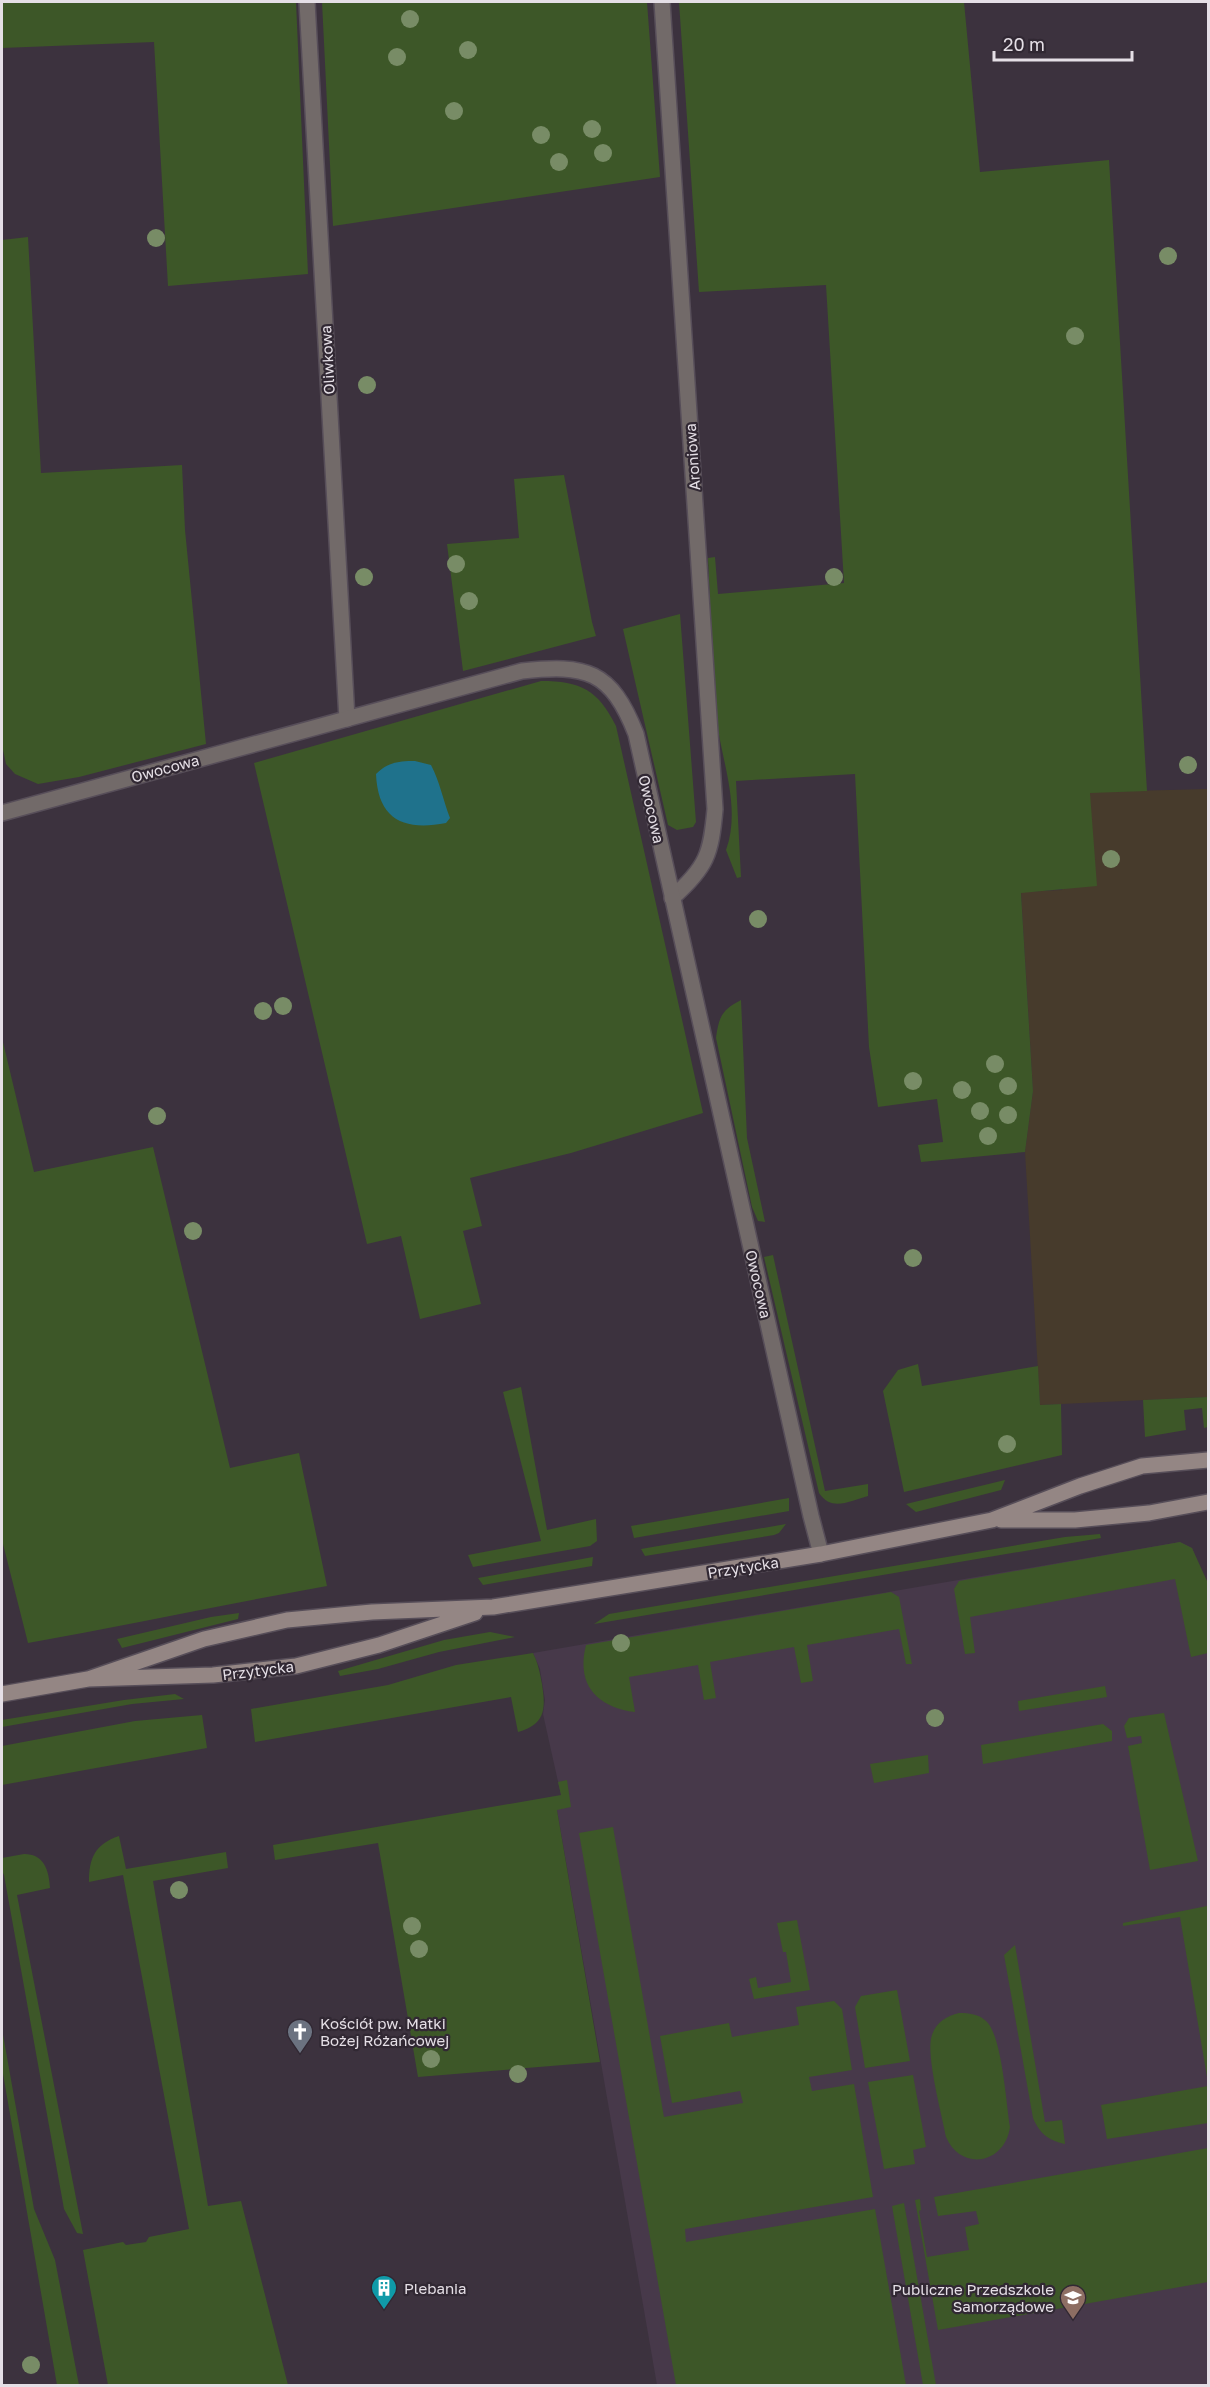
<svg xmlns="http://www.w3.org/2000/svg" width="1210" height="2387" viewBox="0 0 1210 2387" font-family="'Golos Text',sans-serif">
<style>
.industrial{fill:#473b2c}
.built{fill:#47394a}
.green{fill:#3d5728}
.water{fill:#1f728c}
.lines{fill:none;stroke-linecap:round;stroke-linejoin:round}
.service-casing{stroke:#574e59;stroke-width:18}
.minor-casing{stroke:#574e59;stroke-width:18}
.secondary-casing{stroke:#574e59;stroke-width:18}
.service{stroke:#726a69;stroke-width:15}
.minor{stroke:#726a69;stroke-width:15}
.secondary{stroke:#948684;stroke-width:15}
.tree{fill:#788c66}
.labels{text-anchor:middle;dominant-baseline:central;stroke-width:4.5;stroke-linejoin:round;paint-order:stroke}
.street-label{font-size:15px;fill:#e5dfe6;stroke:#312833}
.poi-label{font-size:15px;fill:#e5dfe6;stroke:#312833;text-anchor:start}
</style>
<rect width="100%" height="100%" fill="#3c323e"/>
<path class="industrial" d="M 1208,789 L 1208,1397 L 1040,1405 L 1025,1152 L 1033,1091 L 1021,892 L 1062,890 L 1090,792 Z"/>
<path class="built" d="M 1180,1542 L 1192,1548 L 1208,1588 L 1208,2385 L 657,2385 L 557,1810 L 561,1795 L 543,1714 L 545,1700 L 540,1669 L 533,1653 Z"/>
<path class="green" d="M 2,2 L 296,2 L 308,274 L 168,286 L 154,42 L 2,48 Z
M 322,2 L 647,2 L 660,177 L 333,226 Z
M 679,2 L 964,2 L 980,172 L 1109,160 L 1147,791 L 1090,793 L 1097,886 L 1021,893 L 1033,1091 L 1025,1152 L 921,1162 L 918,1145 L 943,1142 L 937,1099 L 878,1107 L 869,1047 L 855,774 L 736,781 L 741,877 L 737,878 L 726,850 C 742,806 720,758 716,714 C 711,662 711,610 708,558 L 715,557 L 718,594 L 844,583 L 826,285 L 699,292 Z
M 28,237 L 41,473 L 182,465 L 185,530 L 206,744 L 79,777 L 38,784 L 15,774 L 6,764 L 2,745 L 2,240 Z
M 564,475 L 592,622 L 596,636 L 463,671 L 447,544 L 519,538 L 514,479 Z
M 680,614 L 696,822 L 693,827 L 677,830 L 668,825 L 623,629 Z
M 541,681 C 581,681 598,690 616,726 L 703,1113 L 571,1153 L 470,1178 L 482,1226 L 463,1231 L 481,1304 L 420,1319 L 401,1236 L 367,1244 L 254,763 Z
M 741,1000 L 747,1138 L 765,1222 L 758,1221 L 752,1207 L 716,1038 C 719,1016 722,1010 741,1000 Z
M 2,1038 L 34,1172 L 153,1147 L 230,1468 L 299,1453 L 327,1586 C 227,1604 128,1625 28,1643 L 2,1540 Z
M 773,1255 L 825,1491 L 868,1484 L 868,1496 C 849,1501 832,1512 819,1493 L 764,1257 Z
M 918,1364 L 922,1386 L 1038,1366 L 1040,1405 L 1061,1404 L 1062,1455 L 904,1492 L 883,1391 L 898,1370 Z
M 521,1387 L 547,1530 L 596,1519 L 597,1541 L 590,1546 L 473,1567 L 468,1555 L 541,1541 L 503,1392 Z
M 1208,1397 L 1208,1427 L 1204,1428 L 1202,1408 L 1184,1410 L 1186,1430 L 1145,1437 L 1143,1400 Z
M 1005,1480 L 1001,1490 L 916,1512 L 906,1504 Z
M 789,1498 L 789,1511 L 634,1538 L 631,1526 Z
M 786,1524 L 779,1533 L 774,1535 L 645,1556 L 641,1549 Z
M 1100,1534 L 1101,1538 L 594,1624 L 609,1614 L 1065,1537 Z
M 1180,1542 L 1192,1548 L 1207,1581 L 1208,1653 L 1191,1657 L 1175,1579 L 970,1617 L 975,1653 L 965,1654 L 954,1589 L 959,1581 Z
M 593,1557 L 592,1566 L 483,1585 L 478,1578 Z
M 891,1592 L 899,1597 L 912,1664 L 906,1664 L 899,1629 L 807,1645 L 813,1681 L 801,1683 L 794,1647 L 710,1662 L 716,1698 L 704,1700 L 698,1665 L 629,1677 L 635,1712 C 596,1707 576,1684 586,1645 Z
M 239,1613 L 238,1619 L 122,1648 L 117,1639 L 211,1617 Z
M 490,1632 L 515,1637 L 439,1652 L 378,1669 L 340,1676 L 338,1671 L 444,1640 Z
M 533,1653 C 538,1663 540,1673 542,1684 C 546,1710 545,1724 518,1732 L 511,1697 L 255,1742 L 251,1709 L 388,1685 L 456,1665 Z
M 1105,1686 L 1107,1697 L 1019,1711 L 1018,1701 Z
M 175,1694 L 184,1699 L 132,1704 L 2,1727 L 2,1720 L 124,1700 Z
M 1164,1713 L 1198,1861 L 1150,1870 L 1128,1746 L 1142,1743 L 1141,1736 L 1127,1738 L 1124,1726 L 1129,1718 Z
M 202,1715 L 207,1748 L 2,1785 L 2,1746 L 135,1721 Z
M 1103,1724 L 1112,1731 L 1112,1741 L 983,1764 L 981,1745 Z
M 928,1755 L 929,1773 L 874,1783 L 870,1764 Z
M 567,1780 L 571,1807 L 557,1810 L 600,2062 L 418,2077 L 378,1843 L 275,1860 L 273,1845 L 561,1795 L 558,1782 Z
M 613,1827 L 664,2117 L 743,2103 L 740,2091 L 672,2103 L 660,2036 L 729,2023 L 732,2037 L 799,2025 L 796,2007 L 834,2001 L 842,2009 L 852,2070 L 809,2077 L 812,2091 L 854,2084 L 873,2197 L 685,2229 L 686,2242 L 875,2209 L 906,2385 L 676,2385 L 579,1833 Z
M 119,1836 L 126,1869 L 226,1852 L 228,1868 L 153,1881 L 208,2206 L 241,2201 L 288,2385 L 108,2385 L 83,2250 L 123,2242 L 126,2245 L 146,2242 L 149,2237 L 189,2229 L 123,1875 L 89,1882 C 89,1858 95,1844 119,1836 Z
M 24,1854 C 44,1854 49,1870 50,1888 L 17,1895 L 83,2234 L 77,2233 L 64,2209 L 4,1875 L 2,1871 L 2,1858 Z
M 1207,1906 L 1208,1914 L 1208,2083 L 1180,1917 L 1123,1926 L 1123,1923 Z
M 797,1920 L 810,1990 L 754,1999 L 749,1979 L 756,1977 L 758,1988 L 791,1982 L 786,1952 L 783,1952 L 777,1923 Z
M 1015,1945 L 1045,2122 L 1062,2120 L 1065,2144 C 1048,2140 1040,2134 1033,2118 L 1004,1955 Z
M 897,1990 L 910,2061 L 865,2068 L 855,2007 L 861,1996 Z
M 959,2013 C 969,2013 979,2014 986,2021 C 1002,2035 1006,2103 1010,2127 C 1005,2164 961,2172 946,2137 C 942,2115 925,2053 932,2035 C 936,2022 947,2016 959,2013 Z
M 2,2029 L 34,2209 L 55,2260 L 79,2385 L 57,2385 L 2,2068 Z
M 913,2075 L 926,2147 L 913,2150 L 915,2164 L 884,2169 L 868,2082 Z
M 1208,2086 L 1208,2123 L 1107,2139 L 1101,2105 Z
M 1208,2148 L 1208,2282 L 938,2330 L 915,2200 L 920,2199 L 921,2210 L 919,2211 L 927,2257 L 969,2250 L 965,2227 L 979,2224 L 976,2211 L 938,2216 L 934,2197 Z
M 904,2203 L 936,2385 L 923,2385 L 892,2206 Z"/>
<path class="water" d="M 415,761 L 431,765 C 440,782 443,800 450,818 L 446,823 C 404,831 378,820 376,774 C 388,762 399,761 415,761 Z"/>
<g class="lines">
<defs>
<path id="service" d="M 307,2 L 347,719
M 662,2 L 715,809 C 711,854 707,867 672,898"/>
<path id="minor" d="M 2,813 L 522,671 C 586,664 611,670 636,734 L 811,1516 L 821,1554"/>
<path id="secondary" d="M 1001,1520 L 1075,1520 L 1149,1513 L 1208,1502
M 88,1679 L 204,1639 L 287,1620 L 372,1612 L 493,1607 L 821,1554 L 992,1520 L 1080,1486 L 1142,1466 L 1208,1460
M 2,1694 L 88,1679 L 213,1675 L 296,1666 L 379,1645 L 475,1613"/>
</defs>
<use href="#service" class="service-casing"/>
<use href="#minor" class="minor-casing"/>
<use href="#secondary" class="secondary-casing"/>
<use href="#service" class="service"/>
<use href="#minor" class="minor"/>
<use href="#secondary" class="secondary"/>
</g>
<g class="tree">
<circle cx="410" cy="19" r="9"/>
<circle cx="468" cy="50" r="9"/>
<circle cx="397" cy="57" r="9"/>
<circle cx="454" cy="111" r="9"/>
<circle cx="592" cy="129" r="9"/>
<circle cx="541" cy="135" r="9"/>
<circle cx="603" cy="153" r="9"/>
<circle cx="559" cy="162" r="9"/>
<circle cx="156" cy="238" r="9"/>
<circle cx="1168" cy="256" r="9"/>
<circle cx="1075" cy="336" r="9"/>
<circle cx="367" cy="385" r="9"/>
<circle cx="456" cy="564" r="9"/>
<circle cx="364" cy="577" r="9"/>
<circle cx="834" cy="577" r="9"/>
<circle cx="469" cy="601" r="9"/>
<circle cx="1188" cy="765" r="9"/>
<circle cx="1111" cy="859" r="9"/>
<circle cx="758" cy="919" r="9"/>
<circle cx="283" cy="1006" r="9"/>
<circle cx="263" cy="1011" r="9"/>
<circle cx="995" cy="1064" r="9"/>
<circle cx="913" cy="1081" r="9"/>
<circle cx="1008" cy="1086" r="9"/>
<circle cx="962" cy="1090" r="9"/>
<circle cx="980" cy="1111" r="9"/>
<circle cx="1008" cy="1115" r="9"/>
<circle cx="157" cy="1116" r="9"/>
<circle cx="988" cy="1136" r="9"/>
<circle cx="193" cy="1231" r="9"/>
<circle cx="913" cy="1258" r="9"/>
<circle cx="1007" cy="1444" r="9"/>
<circle cx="621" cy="1643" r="9"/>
<circle cx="935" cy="1718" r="9"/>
<circle cx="179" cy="1890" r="9"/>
<circle cx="412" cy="1926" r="9"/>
<circle cx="419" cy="1949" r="9"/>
<circle cx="431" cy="2059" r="9"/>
<circle cx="518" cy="2074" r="9"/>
<circle cx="31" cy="2365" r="9"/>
</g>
<defs>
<symbol id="church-pin" viewBox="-11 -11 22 30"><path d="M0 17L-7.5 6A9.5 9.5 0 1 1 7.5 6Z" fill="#6b7280" stroke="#312833"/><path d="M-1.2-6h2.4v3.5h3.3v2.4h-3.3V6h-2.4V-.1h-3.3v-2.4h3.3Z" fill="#fff"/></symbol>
<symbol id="building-pin" viewBox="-11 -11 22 30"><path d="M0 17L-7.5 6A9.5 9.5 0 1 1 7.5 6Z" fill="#0f9aa8" stroke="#312833"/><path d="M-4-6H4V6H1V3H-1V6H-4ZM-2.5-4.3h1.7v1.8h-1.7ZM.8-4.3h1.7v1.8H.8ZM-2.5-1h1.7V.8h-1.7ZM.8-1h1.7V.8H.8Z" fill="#fff"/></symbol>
<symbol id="school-pin" viewBox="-11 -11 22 30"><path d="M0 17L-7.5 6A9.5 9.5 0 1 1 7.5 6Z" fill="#8d6e63" stroke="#312833"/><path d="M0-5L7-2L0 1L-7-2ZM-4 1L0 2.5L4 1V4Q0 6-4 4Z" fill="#fff"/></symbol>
</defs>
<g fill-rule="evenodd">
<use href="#church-pin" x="285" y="2017" width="30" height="40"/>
<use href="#building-pin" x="369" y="2273" width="30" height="40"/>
<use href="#school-pin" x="1058" y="2283" width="30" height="40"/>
</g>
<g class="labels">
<g class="street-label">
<text transform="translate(327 360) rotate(-93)">Oliwkowa</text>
<text transform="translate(692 457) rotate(-94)">Aroniowa</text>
<text transform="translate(165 768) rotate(-15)">Owocowa</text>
<text transform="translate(652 809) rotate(77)">Owocowa</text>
<text transform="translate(759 1284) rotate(77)">Owocowa</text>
<text transform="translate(743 1567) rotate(-9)">Przytycka</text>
<text transform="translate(258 1670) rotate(-7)">Przytycka</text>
</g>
<g class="poi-label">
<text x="320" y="2023">Kościół pw. Matki<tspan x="320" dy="17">Bożej Różańcowej</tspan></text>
<text x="404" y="2288">Plebania</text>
<text x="1054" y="2289" text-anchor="end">Publiczne Przedszkole<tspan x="1054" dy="17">Samorządowe</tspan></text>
</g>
</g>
<rect width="1210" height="2387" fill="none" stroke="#e5dfe6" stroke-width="6"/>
<path d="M994 51v9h138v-9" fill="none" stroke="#e5dfe6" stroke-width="3"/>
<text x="1003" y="51" font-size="18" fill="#e5dfe6" stroke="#312833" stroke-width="4.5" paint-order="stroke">20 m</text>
</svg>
